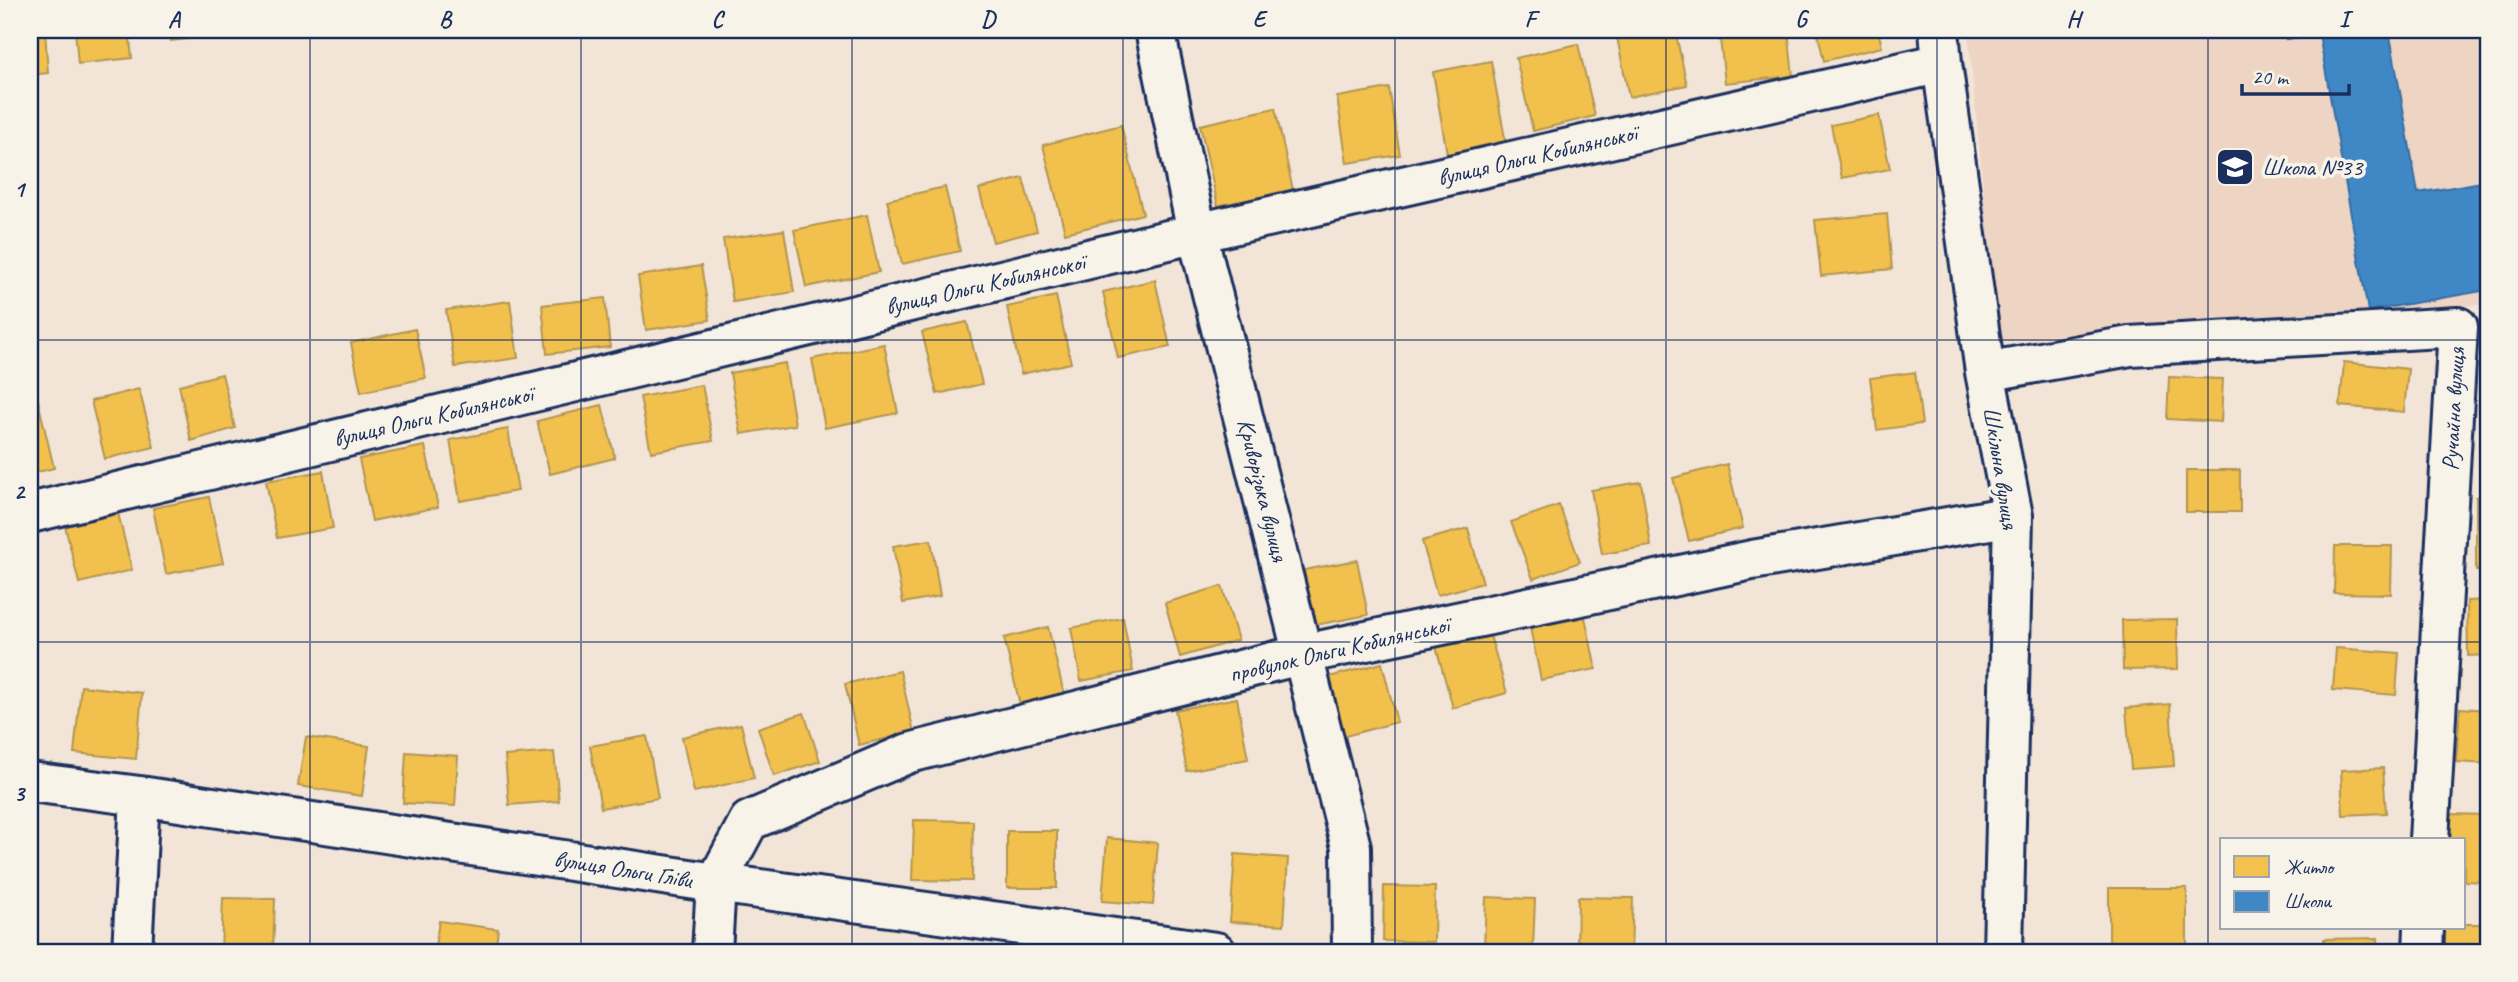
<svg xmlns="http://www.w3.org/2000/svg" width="2518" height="982" viewBox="0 0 2518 982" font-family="Caveat,sans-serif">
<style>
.built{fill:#edd4c3}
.homes{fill:#f2c14e;stroke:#b29553;stroke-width:2}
.schools{fill:#3f88c5;stroke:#346da6;stroke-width:2}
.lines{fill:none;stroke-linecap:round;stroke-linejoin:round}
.minor-casing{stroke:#1b2f5e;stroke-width:44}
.minor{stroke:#f7f3e8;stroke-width:38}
.grid{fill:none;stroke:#1b2f5e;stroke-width:2;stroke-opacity:0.55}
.labels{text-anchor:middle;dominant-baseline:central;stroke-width:7;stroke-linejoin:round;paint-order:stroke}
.street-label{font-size:24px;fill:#1b2f5e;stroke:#f7f3e8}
.poi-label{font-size:24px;fill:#1b2f5e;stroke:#f7f3e8;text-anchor:start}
.neatline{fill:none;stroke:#1b2f5e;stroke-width:2.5}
.grid-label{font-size:23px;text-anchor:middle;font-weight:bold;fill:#1b2f5e}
</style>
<rect width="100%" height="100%" fill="#f2e5d7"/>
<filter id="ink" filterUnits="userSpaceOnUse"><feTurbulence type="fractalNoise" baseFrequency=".0143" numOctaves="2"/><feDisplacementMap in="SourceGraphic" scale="14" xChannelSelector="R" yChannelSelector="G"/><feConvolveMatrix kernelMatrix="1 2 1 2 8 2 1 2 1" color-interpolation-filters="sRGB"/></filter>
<g filter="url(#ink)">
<path class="built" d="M 1968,30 L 2488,30 L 2488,304 L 1998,342 Z"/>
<path class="homes" d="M 30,30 L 45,30 L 48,73 L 30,75 Z
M 75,30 L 129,30 L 132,58 L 78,64 Z
M 170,30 L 237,30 L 238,33 L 171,41 Z
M 1627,30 L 1675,30 L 1687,85 L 1629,97 L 1616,32 Z
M 1719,30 L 1788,30 L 1793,76 L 1725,83 Z
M 1817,30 L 1878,30 L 1882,47 L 1824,61 Z
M 1578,44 L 1595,116 L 1533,131 L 1516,58 Z
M 1491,61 L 1506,144 L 1447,154 L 1433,72 Z
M 1389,88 L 1400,155 L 1347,163 L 1337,97 Z
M 1275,108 L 1293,190 L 1218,206 L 1200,125 Z
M 1879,115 L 1890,169 L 1842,178 L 1831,125 Z
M 1121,125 L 1143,214 L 1065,233 L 1043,145 Z
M 1023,178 L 1037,231 L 993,242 L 979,189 Z
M 945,187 L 960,251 L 902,264 L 887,200 Z
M 1887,214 L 1892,269 L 1821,276 L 1815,220 Z
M 867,215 L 879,272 L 806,287 L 794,230 Z
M 784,230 L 794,292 L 733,302 L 723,239 Z
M 701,266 L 710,320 L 646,330 L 638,276 Z
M 1155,280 L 1170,347 L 1118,358 L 1103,292 Z
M 1056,296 L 1071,363 L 1021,374 L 1007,307 Z
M 605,298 L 610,347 L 547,354 L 542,305 Z
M 510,301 L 518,358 L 455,367 L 446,310 Z
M 967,322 L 982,384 L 937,394 L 922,332 Z
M 415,329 L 426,378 L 361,392 L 351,343 Z
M 884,344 L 898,413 L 825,428 L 812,359 Z
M 2344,362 L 2408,369 L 2404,412 L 2340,406 Z
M 785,363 L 795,425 L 741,434 L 730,373 Z
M 2481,369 L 2488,369 L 2488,431 L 2483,431 Z
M 1915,372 L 1922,424 L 1877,430 L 1870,378 Z
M 222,374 L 235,428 L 191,441 L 179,385 Z
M 2169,377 L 2223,379 L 2221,422 L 2167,419 Z
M 702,385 L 713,441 L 651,452 L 640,397 Z
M 35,388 L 54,468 L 30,474 L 30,390 Z
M 139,389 L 154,447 L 105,459 L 91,401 Z
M 602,405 L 615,458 L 550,474 L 537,421 Z
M 508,429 L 518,491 L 460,501 L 450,440 Z
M 425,446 L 438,507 L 372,521 L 359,459 Z
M 1727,464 L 1743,528 L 1689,541 L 1673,478 Z
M 2186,470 L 2240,470 L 2240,512 L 2186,512 Z
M 323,471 L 333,528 L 277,538 L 266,481 Z
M 1641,482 L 1651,546 L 1602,554 L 1591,490 Z
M 209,497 L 223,563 L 166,574 L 153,508 Z
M 2476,497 L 2488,497 L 2488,571 L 2476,571 Z
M 1559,505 L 1580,562 L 1533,579 L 1511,522 Z
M 118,513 L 132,570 L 79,583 L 65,526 Z
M 1468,528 L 1483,583 L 1437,595 L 1422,541 Z
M 931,540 L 940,596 L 903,603 L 893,546 Z
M 2335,546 L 2392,546 L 2391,594 L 2334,593 Z
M 1357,560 L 1368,615 L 1315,625 L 1304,570 Z
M 1222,586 L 1238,640 L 1180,657 L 1165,603 Z
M 2488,600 L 2488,655 L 2468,656 L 2467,601 Z
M 1585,617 L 1596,669 L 1541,680 L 1530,628 Z
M 1123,618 L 1133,671 L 1081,681 L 1071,628 Z
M 2177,619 L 2178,669 L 2123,670 L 2122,620 Z
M 1048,627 L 1065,698 L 1021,709 L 1004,638 Z
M 1489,632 L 1507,693 L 1453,708 L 1436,647 Z
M 2336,648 L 2399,653 L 2396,695 L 2333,690 Z
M 1382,663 L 1397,722 L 1338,738 L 1322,679 Z
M 900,671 L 914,732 L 859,745 L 845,684 Z
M 81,686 L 142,693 L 136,759 L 74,753 Z
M 1237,698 L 1248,759 L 1187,771 L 1175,710 Z
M 2170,704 L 2174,766 L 2131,769 L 2126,708 Z
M 2460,708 L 2488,710 L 2488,764 L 2456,762 Z
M 804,713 L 820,761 L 774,776 L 758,728 Z
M 741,724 L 754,778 L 694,792 L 682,737 Z
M 647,736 L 658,798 L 601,808 L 590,746 Z
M 306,737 L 369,746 L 362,796 L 298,786 Z
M 406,752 L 458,756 L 455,806 L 403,803 Z
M 554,752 L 559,801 L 509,805 L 505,756 Z
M 2383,768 L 2386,813 L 2343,815 L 2341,770 Z
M 2450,814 L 2488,815 L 2488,882 L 2464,881 L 2464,840 L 2450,840 Z
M 914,820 L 973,821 L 972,881 L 912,880 Z
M 1007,831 L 1057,831 L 1057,888 L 1007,888 Z
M 1107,838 L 1158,843 L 1153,905 L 1102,901 Z
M 1235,854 L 1288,858 L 1284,925 L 1230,922 Z
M 1384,886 L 1435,887 L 1434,942 L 1383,941 Z
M 2109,888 L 2187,888 L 2187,945 L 2109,945 Z
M 1486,897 L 1535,899 L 1533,951 L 1484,948 Z
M 1578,897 L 1633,898 L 1631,952 L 1577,952 Z
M 223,898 L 275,899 L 273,952 L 221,952 Z
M 439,921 L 498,929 L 495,952 L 434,952 Z
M 2464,924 L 2488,924 L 2488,952 L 2445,952 L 2445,928 L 2464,928 Z
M 2378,938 L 2379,952 L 2324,952 L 2324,939 Z"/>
<path class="schools" d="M 2284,30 L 2389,30 L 2418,193 L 2488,181 L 2488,290 L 2368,311 L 2319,34 L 2286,39 Z"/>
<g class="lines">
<defs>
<path id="minor" d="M 1155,30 L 1197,233 L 1351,847 L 1352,952
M 1939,30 L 1942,63 L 1985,372 L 2013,516 L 2003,952
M 1985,372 L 2130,346 L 2458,327 L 2429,840
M 30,513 L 1197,233 L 1942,63
M 30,782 L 140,796 L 716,883 L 1216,952
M 132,952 L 140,796
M 712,952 L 716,883 L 749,821 L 909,753 L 1304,654 L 1752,560 L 2013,516
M 2423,952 L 2424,928"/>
</defs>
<use href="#minor" class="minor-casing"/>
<use href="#minor" class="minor"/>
</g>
</g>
<path class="grid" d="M 310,30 L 310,952M 581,30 L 581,952M 852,30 L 852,952M 1123,30 L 1123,952M 1395,30 L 1395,952M 1666,30 L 1666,952M 1937,30 L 1937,952M 2208,30 L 2208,952M 30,340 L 2488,340M 30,642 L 2488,642"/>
<defs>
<symbol id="school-square" viewBox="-11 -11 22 22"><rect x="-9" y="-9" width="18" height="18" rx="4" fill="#1b2f5e" stroke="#f7f3e8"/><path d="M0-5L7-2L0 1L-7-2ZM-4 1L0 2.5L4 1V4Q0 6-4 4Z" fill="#fff"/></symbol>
</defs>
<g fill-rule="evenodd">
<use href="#school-square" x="2213" y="145" width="44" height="44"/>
</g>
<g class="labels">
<g class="street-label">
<text transform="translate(1537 155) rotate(-13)">вулиця Ольги Кобилянської</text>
<text transform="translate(985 284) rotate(-13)">вулиця Ольги Кобилянської</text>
<text transform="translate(2453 409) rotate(-87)">Ручайна вулиця</text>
<text transform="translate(433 416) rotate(-13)">вулиця Ольги Кобилянської</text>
<text transform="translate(2001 468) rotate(81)">Шкільна вулиця</text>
<text transform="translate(1263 490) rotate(76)">Криворізька вулиця</text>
<text transform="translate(1339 649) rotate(-13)">провулок Ольги Кобилянської</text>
<text transform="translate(623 869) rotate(9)">вулиця Ольги Гліви</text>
</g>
<g class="poi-label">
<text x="2262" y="167">Школа №33</text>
</g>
</g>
<rect width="2518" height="982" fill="none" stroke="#f7f3e8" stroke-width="77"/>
<rect x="2220" y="838" width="245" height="91" fill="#f7f3e8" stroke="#9fa5b1" stroke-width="2"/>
<rect x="2234" y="856" width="35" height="21" fill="#f2c14e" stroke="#9fa5b1" stroke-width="2"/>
<text x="2284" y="874" font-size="21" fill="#1b2f5e">Житло</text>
<rect x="2234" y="891" width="35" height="21" fill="#3f88c5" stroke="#9fa5b1" stroke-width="2"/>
<text x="2284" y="908" font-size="21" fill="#1b2f5e">Школи</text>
<path d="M2242 84v10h107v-10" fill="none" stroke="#1b2f5e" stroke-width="3.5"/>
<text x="2252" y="84" font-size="21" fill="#1b2f5e" stroke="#f7f3e8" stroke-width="5" paint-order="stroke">20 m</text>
<rect x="38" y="38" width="2442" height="906" class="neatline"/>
<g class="grid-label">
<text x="174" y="27">A</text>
<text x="445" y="27">B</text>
<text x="717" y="27">C</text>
<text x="988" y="27">D</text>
<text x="1259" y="27">E</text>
<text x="1530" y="27">F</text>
<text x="1801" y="27">G</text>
<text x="2073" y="27">H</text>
<text x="2344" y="27">I</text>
<text x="19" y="197">1</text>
<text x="19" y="499">2</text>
<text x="19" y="801">3</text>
</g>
</svg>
